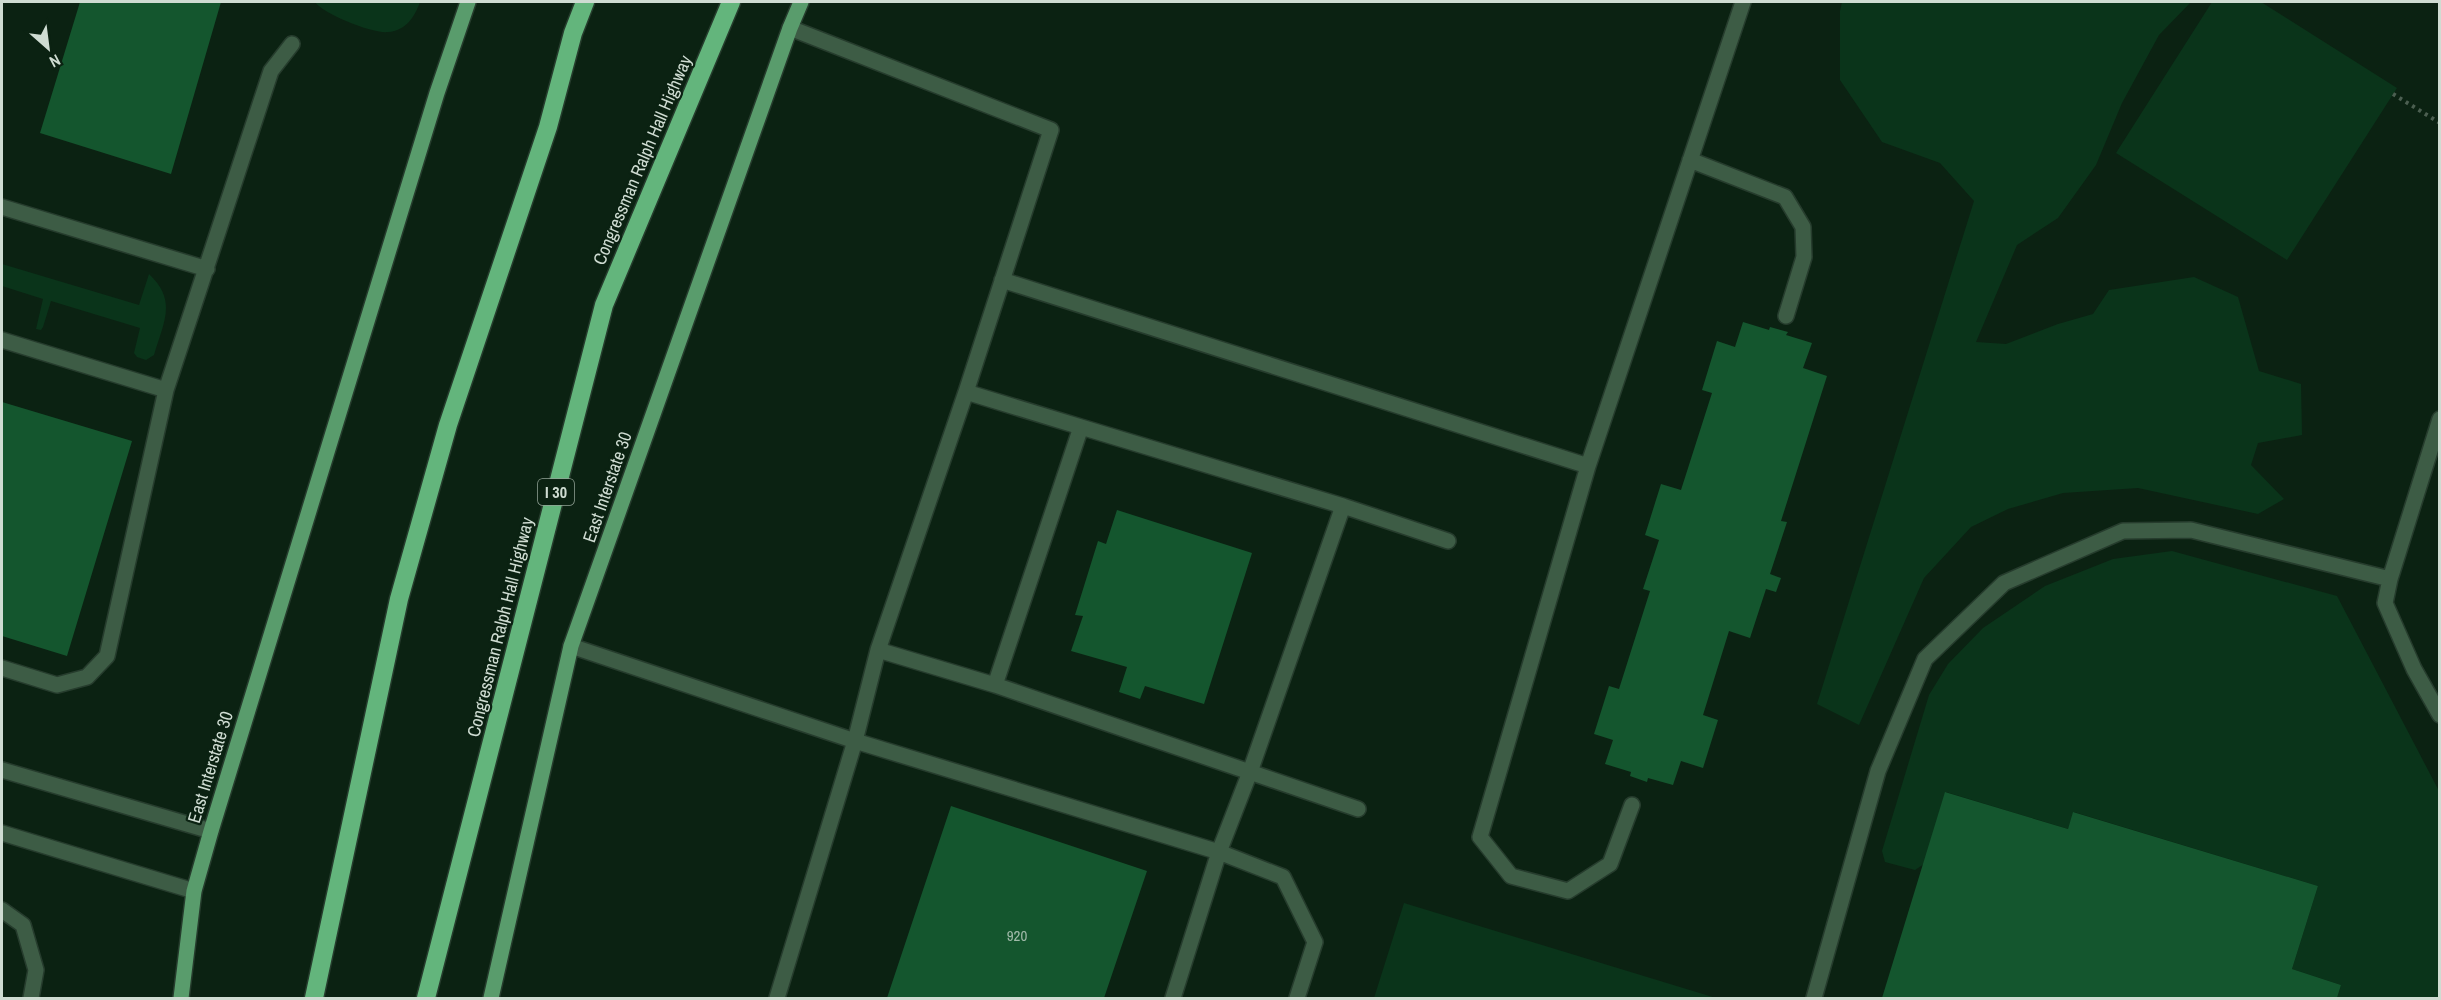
<svg xmlns="http://www.w3.org/2000/svg" width="2441" height="1000" viewBox="0 0 2441 1000" font-family="'Archivo Narrow',sans-serif">
<style>
.green{fill:#0a341a}
.building{fill:#14562e}
.lines{fill:none;stroke-linecap:round;stroke-linejoin:round}
.minor-casing{stroke:#263c2d;stroke-width:18}
.major-casing{stroke:#263c2d;stroke-width:18}
.highway-casing{stroke:#263c2d;stroke-width:21}
.path{stroke:#4c5f51;stroke-width:4;stroke-dasharray:3 4.5;stroke-linecap:butt}
.minor{stroke:#3d5c45;stroke-width:15}
.major{stroke:#599c6c;stroke-width:15}
.highway{stroke:#63b57c;stroke-width:18}
.labels{text-anchor:middle;dominant-baseline:central;stroke-width:4.5;stroke-linejoin:round;paint-order:stroke}
.number-label{font-size:15px;fill:#a0baa9}
.shield{fill:#0b2212;stroke:#94a498;stroke-width:1.5}
.shield-label{font-size:16px;font-weight:bold;fill:#cfdcd2}
.street-label{font-size:18px;fill:#cfdcd2;stroke:#0b2212}
</style>
<rect width="100%" height="100%" fill="#0b2212"/>
<path class="green" d="M 315,2 L 420,2 C 415,16 406,31 388,32 C 373,34 323,14 315,2 Z
M 1842,2 L 2191,2 L 2159,35 L 2122,103 L 2096,165 L 2058,218 L 2017,245 L 1976,342 L 2006,344 L 2058,324 L 2093,314 L 2109,290 L 2194,277 L 2238,297 L 2259,371 L 2301,384 L 2302,435 L 2258,443 L 2251,465 L 2284,499 L 2258,514 L 2138,488 L 2063,493 L 2008,509 L 1971,527 L 1924,578 L 1859,725 L 1817,704 L 1974,201 L 1940,163 L 1882,142 L 1840,80 L 1840,11 Z
M 2212,2 L 2261,2 L 2397,88 L 2287,260 L 2116,153 Z
M 2,264 L 139,305 L 149,274 C 178,301 163,323 154,355 L 146,360 L 137,357 L 134,353 L 140,328 L 51,301 L 43,327 L 41,330 L 36,329 L 43,299 L 2,286 Z
M 2172,551 L 2337,596 L 2439,791 L 2439,998 L 2337,998 L 2341,985 L 2292,969 L 2318,886 L 2074,812 L 2068,829 L 1946,792 L 1924,864 L 1915,870 L 1885,862 L 1882,851 L 1929,695 L 1948,664 L 1983,628 L 2045,586 L 2113,559 Z
M 1404,903 L 1716,998 L 1717,998 L 1374,998 Z"/>
<path class="building" d="M 80,2 L 221,2 L 171,174 L 40,133 Z
M 1743,322 L 1769,330 L 1770,327 L 1788,332 L 1786,335 L 1812,343 L 1803,368 L 1827,376 L 1781,521 L 1787,522 L 1770,574 L 1781,578 L 1776,592 L 1766,589 L 1750,638 L 1729,631 L 1703,715 L 1718,720 L 1703,768 L 1681,761 L 1673,785 L 1648,778 L 1647,782 L 1630,776 L 1631,772 L 1605,764 L 1613,740 L 1594,734 L 1609,686 L 1619,689 L 1650,591 L 1643,589 L 1659,540 L 1645,535 L 1661,484 L 1681,490 L 1712,393 L 1702,390 L 1717,341 L 1735,347 Z
M 2,402 L 132,441 L 67,656 L 2,636 Z
M 1117,510 L 1252,553 L 1204,704 L 1145,686 L 1140,699 L 1119,692 L 1127,667 L 1071,651 L 1083,616 L 1075,615 L 1098,541 L 1106,544 Z
M 1945,792 L 2068,829 L 2073,812 L 2318,886 L 2292,969 L 2341,985 L 2337,998 L 1882,998 Z
M 951,806 L 1147,871 L 1104,998 L 887,998 Z"/>
<g class="lines">
<defs>
<path id="minor" d="M 790,28 L 1051,130 L 966,392
M 1690,160 L 1785,197 L 1803,227 L 1804,257 L 1786,316
M 2,207 L 207,269
M 1002,280 L 1588,466 L 1480,837 L 1511,876 L 1568,891 L 1610,864 L 1632,805
M 2,340 L 166,390
M 1588,466 L 1743,2
M 1343,506 L 1448,541
M 2390,579 L 2440,419
M 571,646 L 855,741 L 1219,852 L 1283,877 L 1315,942 L 1297,998
M 878,650 L 966,392 L 1081,427
M 2,668 L 57,685 L 87,677 L 107,656 L 166,390 L 271,71 L 292,44
M 995,685 L 1358,809
M 2,770 L 211,831
M 2,833 L 194,891
M 2,910 L 23,925 L 36,970 L 31,998
M 777,998 L 855,741 L 878,650 L 995,685 L 1081,427 L 1343,506 L 1250,772 L 1219,852 L 1173,998
M 1814,998 L 1878,771 L 1925,659 L 2004,583 L 2123,531 L 2191,530 L 2390,579 L 2385,603 L 2414,669 L 2440,715"/>
<path id="major" d="M 181,998 L 194,891 L 211,831 L 437,93 L 468,2
M 491,998 L 571,646 L 790,28 L 801,2"/>
<path id="highway" d="M 314,998 L 399,599 L 448,425 L 548,127 L 573,33 L 585,2
M 426,998 L 604,305 L 731,2"/>
</defs>
<use href="#minor" class="minor-casing"/>
<use href="#major" class="major-casing"/>
<use href="#highway" class="highway-casing"/>
<path class="path" d="M 2393,94 L 2440,123"/>
<use href="#minor" class="minor"/>
<use href="#major" class="major"/>
<use href="#highway" class="highway"/>
</g>
<g class="labels">
<g class="number-label">
<text x="1017" y="935">920</text>
</g>
<rect class="shield" x="538" y="479" width="36" height="26" rx="4.5"/>
<g class="shield-label">
<text x="556" y="492">I 30</text>
</g>
<g class="street-label">
<text transform="translate(642 160) rotate(-67)">Congressman Ralph Hall Highway</text>
<text transform="translate(607 487) rotate(-71)">East Interstate 30</text>
<text transform="translate(500 627) rotate(-76)">Congressman Ralph Hall Highway</text>
<text transform="translate(210 767) rotate(-73)">East Interstate 30</text>
</g>
</g>
<rect width="2441" height="1000" fill="none" stroke="#cfdcd2" stroke-width="6"/>
<g transform="translate(48 48) rotate(152)" stroke="#0b2212" stroke-width="4.5" paint-order="stroke">
<path d="M0-4.5L10 22L0 15L-10 22Z" fill="#cfdcd2"/>
<text y="-9" font-size="16" font-weight="bold" text-anchor="middle" fill="#cfdcd2">N</text>
</g>
</svg>
